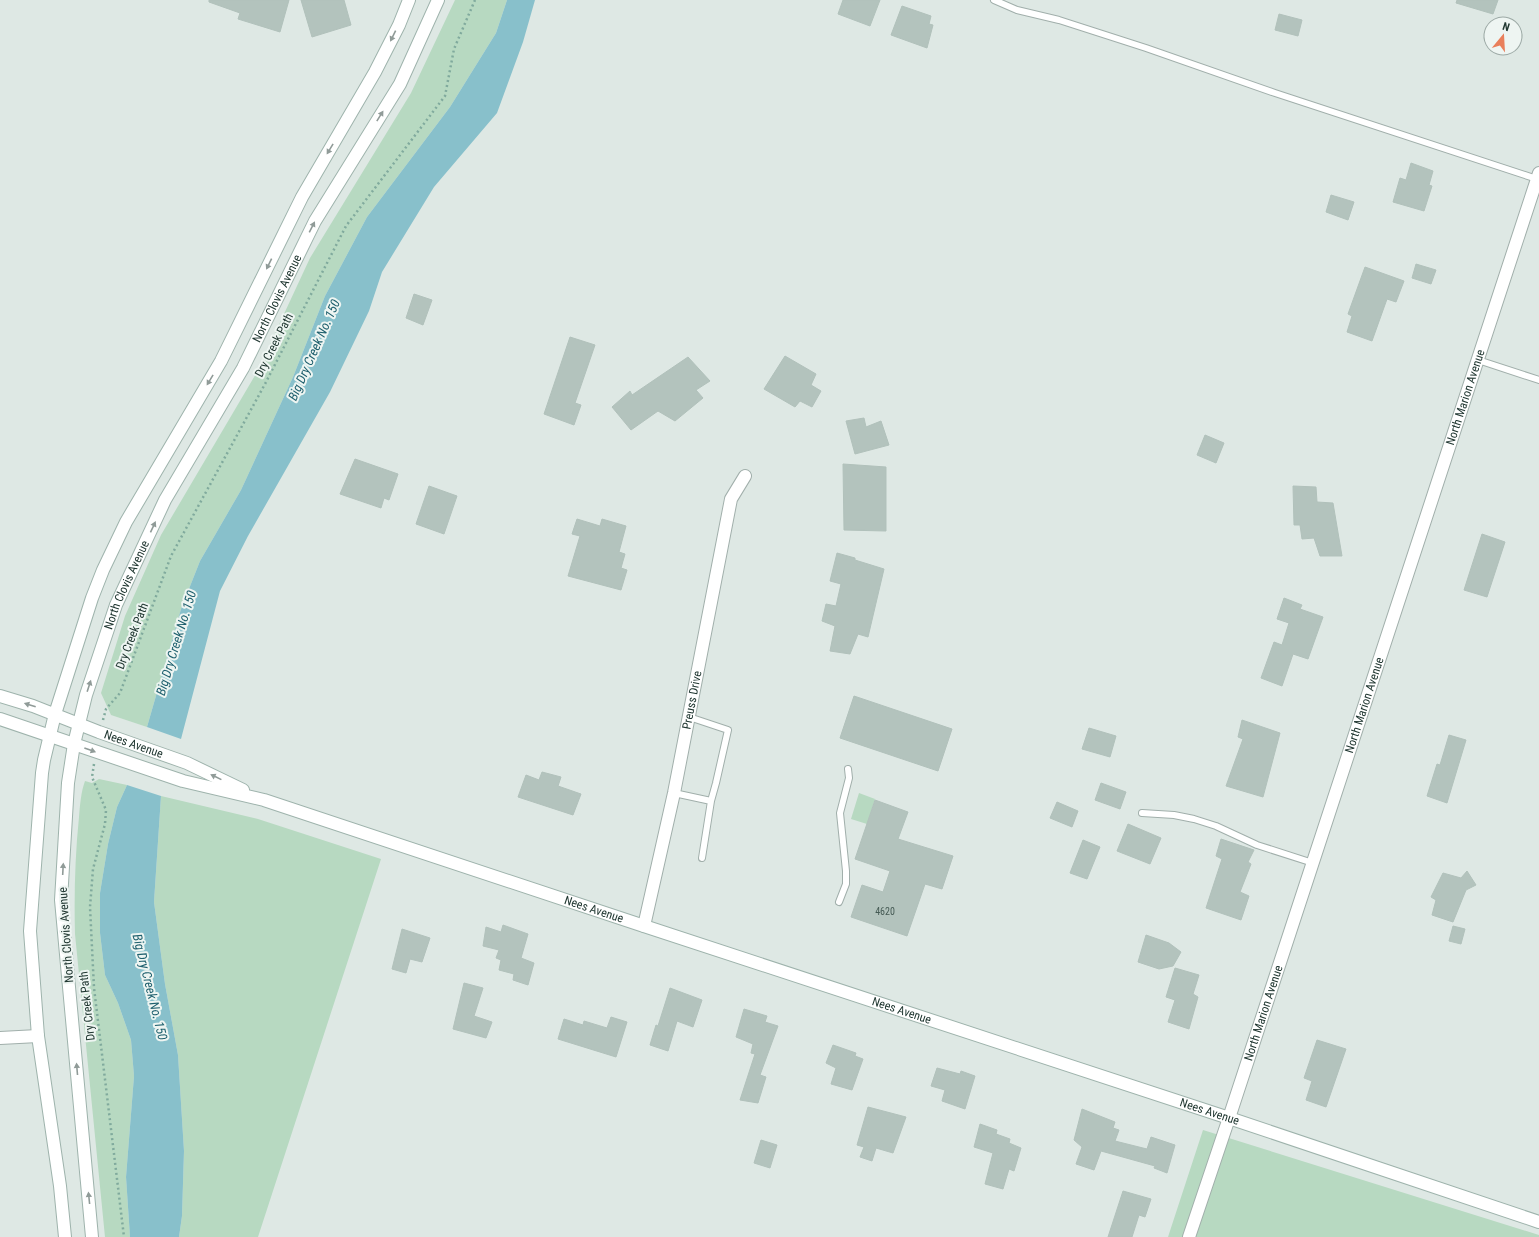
<svg xmlns="http://www.w3.org/2000/svg" width="1539" height="1237" viewBox="0 0 1539 1237" font-family="'Roboto Condensed',sans-serif">
<style>
.green{fill:#b7d9c1}
.water{fill:#88c0cb}
.building{fill:#b3c3bd;stroke:#b1c1bb}
.lines{fill:none;stroke-linecap:round;stroke-linejoin:round}
.service-casing{stroke:#a1afab;stroke-width:8}
.minor-casing{stroke:#a1afab;stroke-width:14}
.secondary-casing{stroke:#9eb3ac;stroke-width:14}
.path{stroke:#80aa9d;stroke-width:2.5;stroke-dasharray:2 3;stroke-linecap:butt}
.service{stroke:#fff;stroke-width:6}
.minor{stroke:#fff;stroke-width:12}
.secondary{stroke:#fff;stroke-width:12}
.oneway{fill:#909b98}
.labels{text-anchor:middle;dominant-baseline:central;stroke-width:4;stroke-linejoin:round;paint-order:stroke}
.number-label{font-size:10px;fill:#455a54}
.street-label{font-size:12px;fill:#203731;stroke:#eef5f2}
.water-label{font-size:13px;font-style:italic;fill:#1f606e;stroke:#eef5f2}
</style>
<rect width="100%" height="100%" fill="#dee8e4"/>
<path class="green" d="M 455,0 L 507,0 L 496,33 L 450,107 L 367,217 L 325,296 L 293,377 L 241,490 L 200,561 L 181,609 L 147,727 L 111,715 L 101,693 L 125,616 L 161,535 L 257,372 L 310,258 L 411,93 Z
M 99,779 L 127,785 L 117,807 L 108,844 L 100,893 L 100,933 L 105,975 L 118,1003 L 131,1040 L 134,1076 L 126,1177 L 130,1237 L 105,1237 L 75,934 C 74,895 75,856 79,817 C 80,805 81,792 85,781 L 92,783 Z
M 859,793 L 875,799 L 867,824 L 851,819 Z
M 161,796 L 258,819 L 381,859 L 258,1237 L 179,1237 L 182,1216 L 184,1151 L 178,1055 L 165,984 L 154,902 Z
M 1203,1130 L 1539,1235 L 1539,1237 L 1168,1237 Z"/>
<path class="water" d="M 507,0 L 535,0 L 523,42 L 497,113 L 434,187 L 382,272 L 369,311 L 330,392 L 248,536 L 220,591 L 181,739 L 147,727 L 181,609 L 200,561 L 241,490 L 293,377 L 325,296 L 367,217 L 450,107 L 496,33 Z
M 127,785 L 161,796 L 154,902 L 165,984 L 178,1055 L 184,1151 L 182,1216 L 179,1237 L 130,1237 L 126,1177 L 134,1076 L 131,1040 L 118,1003 L 105,975 L 100,933 L 100,893 L 108,844 L 117,807 Z"/>
<path class="building" d="M 209,0 L 289,0 L 280,32 L 238,19 L 240,13 L 209,2 Z
M 301,0 L 344,0 L 351,25 L 312,37 Z
M 843,0 L 880,0 L 870,26 L 838,14 Z
M 1457,0 L 1498,0 L 1493,14 L 1456,3 Z
M 902,6 L 931,16 L 929,24 L 933,25 L 927,48 L 891,35 Z
M 1279,14 L 1302,20 L 1298,36 L 1275,30 Z
M 1411,163 L 1433,171 L 1429,185 L 1432,186 L 1424,211 L 1393,202 L 1400,178 L 1406,180 Z
M 1331,195 L 1354,202 L 1348,220 L 1326,212 Z
M 1416,264 L 1436,270 L 1431,284 L 1412,278 Z
M 1365,267 L 1404,281 L 1396,302 L 1387,299 L 1372,341 L 1347,332 L 1352,316 L 1348,314 Z
M 414,294 L 432,300 L 423,325 L 406,318 Z
M 570,337 L 595,345 L 575,403 L 581,405 L 574,425 L 544,414 Z
M 785,356 L 816,374 L 811,385 L 821,391 L 812,407 L 800,401 L 795,407 L 764,389 Z
M 688,357 L 710,381 L 696,390 L 703,398 L 675,421 L 658,411 L 631,430 L 612,407 L 630,391 L 632,395 Z
M 864,418 L 866,427 L 881,421 L 889,445 L 855,454 L 846,421 Z
M 1205,435 L 1224,443 L 1216,463 L 1197,455 Z
M 355,459 L 398,474 L 389,500 L 384,498 L 381,508 L 340,494 Z
M 843,464 L 886,467 L 886,531 L 844,530 Z
M 429,486 L 457,496 L 444,534 L 416,524 Z
M 1293,486 L 1316,487 L 1317,502 L 1333,503 L 1342,556 L 1320,556 L 1314,538 L 1302,539 L 1300,525 L 1294,525 Z
M 577,519 L 600,526 L 602,519 L 626,526 L 619,552 L 625,554 L 621,568 L 627,570 L 621,590 L 568,576 L 580,536 L 572,534 Z
M 1482,534 L 1505,542 L 1487,597 L 1464,590 Z
M 837,553 L 855,558 L 855,560 L 884,569 L 868,637 L 858,634 L 850,654 L 830,651 L 835,626 L 822,621 L 826,604 L 836,606 L 841,584 L 830,581 Z
M 1284,598 L 1302,605 L 1300,609 L 1323,617 L 1308,659 L 1293,654 L 1282,686 L 1261,678 L 1274,642 L 1282,645 L 1289,623 L 1277,619 Z
M 854,696 L 952,729 L 938,771 L 840,738 Z
M 1242,720 L 1280,733 L 1263,797 L 1226,786 L 1243,739 L 1238,737 Z
M 1089,728 L 1116,736 L 1110,757 L 1082,749 Z
M 1449,735 L 1466,740 L 1447,803 L 1427,796 L 1437,764 L 1440,765 Z
M 542,772 L 561,777 L 558,786 L 581,794 L 573,815 L 518,797 L 526,775 L 539,780 Z
M 1101,783 L 1126,792 L 1120,809 L 1095,800 Z
M 875,800 L 908,812 L 898,839 L 953,856 L 942,889 L 925,884 L 907,936 L 851,917 L 862,885 L 883,892 L 890,871 L 855,859 Z
M 1057,802 L 1078,811 L 1072,827 L 1050,818 Z
M 1128,824 L 1161,838 L 1150,864 L 1117,851 Z
M 1221,839 L 1254,850 L 1248,862 L 1251,864 L 1240,892 L 1249,896 L 1241,920 L 1206,908 L 1222,859 L 1216,856 Z
M 1083,840 L 1100,847 L 1087,879 L 1070,873 Z
M 1467,871 L 1476,885 L 1466,890 L 1453,922 L 1432,915 L 1436,900 L 1431,897 L 1443,873 L 1461,878 Z
M 503,925 L 528,934 L 521,958 L 534,963 L 528,985 L 513,980 L 514,974 L 499,970 L 501,960 L 496,958 L 499,950 L 483,946 L 486,927 L 501,932 Z
M 1453,926 L 1465,929 L 1461,944 L 1449,941 Z
M 402,929 L 430,938 L 422,962 L 410,959 L 406,973 L 392,969 Z
M 1146,935 L 1169,943 L 1181,952 L 1173,966 L 1159,969 L 1138,962 Z
M 1175,968 L 1199,975 L 1193,994 L 1198,997 L 1189,1029 L 1168,1022 L 1175,1000 L 1166,997 Z
M 464,983 L 483,988 L 474,1016 L 492,1022 L 486,1038 L 453,1029 Z
M 670,988 L 702,1000 L 693,1027 L 677,1021 L 668,1051 L 650,1045 L 656,1025 L 658,1026 Z
M 744,1009 L 767,1016 L 765,1022 L 778,1026 L 760,1075 L 766,1077 L 758,1103 L 740,1100 L 755,1054 L 751,1053 L 753,1044 L 736,1037 Z
M 611,1017 L 627,1022 L 616,1057 L 558,1039 L 564,1019 L 583,1025 L 584,1021 L 607,1028 Z
M 1317,1040 L 1346,1049 L 1326,1107 L 1306,1100 L 1312,1081 L 1304,1078 Z
M 833,1045 L 856,1053 L 855,1056 L 863,1059 L 852,1090 L 831,1084 L 836,1068 L 826,1063 Z
M 937,1068 L 960,1074 L 961,1071 L 975,1076 L 965,1109 L 942,1101 L 945,1090 L 931,1086 Z
M 868,1107 L 906,1117 L 893,1153 L 876,1148 L 872,1161 L 860,1157 L 864,1147 L 857,1145 Z
M 1082,1109 L 1115,1122 L 1113,1128 L 1119,1130 L 1115,1141 L 1147,1149 L 1151,1137 L 1175,1145 L 1167,1173 L 1154,1168 L 1155,1166 L 1101,1151 L 1094,1170 L 1076,1164 L 1082,1147 L 1074,1140 Z
M 980,1124 L 997,1130 L 996,1134 L 1010,1139 L 1009,1143 L 1021,1148 L 1014,1171 L 1009,1169 L 1003,1189 L 985,1184 L 993,1153 L 974,1147 Z
M 761,1140 L 777,1145 L 770,1168 L 754,1163 Z
M 1123,1191 L 1151,1199 L 1145,1217 L 1139,1215 L 1132,1237 L 1108,1237 Z"/>
<g class="lines">
<defs>
<path id="service" d="M 994,0 L 1017,10 L 1059,20 L 1146,48 L 1275,93 L 1537,179
M 1478,360 L 1539,380
M 689,717 L 728,730 L 716,783 L 711,801 L 702,858
M 674,793 L 711,801
M 1142,813 L 1174,815 L 1194,819 L 1216,826 L 1257,845 L 1313,863
M 839,902 L 846,884 L 846,871 L 840,813 L 849,778 L 848,769"/>
<g id="minor">
<path id="s1" d="M 644,926 L 674,793 L 731,499 L 745,476"/>
<path d="M 0,1038 L 38,1036"/>
<path id="s2" d="M 1189,1237 L 1229,1118 L 1539,173"/>
</g>
<g id="secondary">
<path id="s3" d="M 0,696 L 33,706 L 99,732 L 187,763 L 243,790"/>
<path id="s4" d="M 0,719 L 183,781 L 264,800 L 644,926 L 1229,1118 L 1539,1222"/>
<path d="M 65,1237 L 60,1186 L 38,1036 L 30,931 L 42,773 L 44,760 L 55,714 L 92,598 L 103,570 L 126,522 L 221,361 L 302,197 L 375,72 L 399,25 L 409,0"/>
<path id="s5" d="M 92,1237 L 61,900 L 68,783 L 74,744 L 86,695 L 116,605 L 165,500 L 243,368 L 315,221 L 400,84 L 438,0"/>
</g>
</defs>
<use href="#service" class="service-casing"/>
<use href="#minor" class="minor-casing"/>
<use href="#secondary" class="secondary-casing"/>
<path class="path" d="M 103,720 L 106,709 L 120,693 L 171,556 L 265,384 L 346,226 L 445,96 L 454,49 L 475,0
M 94,764 L 92,777 L 106,810 L 105,824 L 93,869 L 90,907 L 94,988 L 124,1237"/>
<use href="#service" class="service"/>
<use href="#minor" class="minor"/>
<use href="#secondary" class="secondary"/>
</g>
<defs><path id="oneway-solid" d="M-6-.8H1V-3.2L6.5 0L1 3.2V.8H-6Z"/></defs>
<g class="oneway">
<use href="#oneway-solid" transform="translate(393 36) rotate(116)"/>
<use href="#oneway-solid" transform="translate(380 116) rotate(-58)"/>
<use href="#oneway-solid" transform="translate(330 149) rotate(121)"/>
<use href="#oneway-solid" transform="translate(312 227) rotate(-63)"/>
<use href="#oneway-solid" transform="translate(269 264) rotate(116)"/>
<use href="#oneway-solid" transform="translate(210 380) rotate(121)"/>
<use href="#oneway-solid" transform="translate(153 527) rotate(-65)"/>
<use href="#oneway-solid" transform="translate(89 686) rotate(-72)"/>
<use href="#oneway-solid" transform="translate(30 705) rotate(-162)"/>
<use href="#oneway-solid" transform="translate(90 750) rotate(20)"/>
<use href="#oneway-solid" transform="translate(216 777) rotate(-154)"/>
<use href="#oneway-solid" transform="translate(63 869) rotate(-87)"/>
<use href="#oneway-solid" transform="translate(77 1069) rotate(-95)"/>
<use href="#oneway-solid" transform="translate(89 1198) rotate(-96)"/>
</g>
<g class="labels">
<g class="number-label">
<text x="885" y="911">4620</text>
</g>
<g class="street-label">
<text stroke="none"><textPath href="#s5" startOffset="987">North Clovis Avenue</textPath></text>
<text transform="translate(274 345) rotate(-63)">Dry Creek Path</text>
<text stroke="none"><textPath href="#s2" startOffset="884">North Marion Avenue</textPath></text>
<text stroke="none"><textPath href="#s5" startOffset="663">North Clovis Avenue</textPath></text>
<text transform="translate(132 636) rotate(-69)">Dry Creek Path</text>
<text stroke="none"><textPath href="#s1" startOffset="231">Preuss Drive</textPath></text>
<text stroke="none"><textPath href="#s2" startOffset="560">North Marion Avenue</textPath></text>
<text stroke="none"><textPath href="#s3" startOffset="142">Nees Avenue</textPath></text>
<text stroke="none"><textPath href="#s4" startOffset="624">Nees Avenue</textPath></text>
<text transform="translate(66 935) rotate(-94)">North Clovis Avenue</text>
<text transform="translate(87 1006) rotate(-96)">Dry Creek Path</text>
<text stroke="none"><textPath href="#s4" startOffset="948">Nees Avenue</textPath></text>
<text stroke="none"><textPath href="#s2" startOffset="236">North Marion Avenue</textPath></text>
<text stroke="none"><textPath href="#s4" startOffset="1272">Nees Avenue</textPath></text>
</g>
<g class="water-label">
<text transform="translate(314 350) rotate(-66)">Big Dry Creek No. 150</text>
<text transform="translate(176 643) rotate(-73)">Big Dry Creek No. 150</text>
<text transform="translate(150 987) rotate(76)">Big Dry Creek No. 150</text>
</g>
</g>
<g transform="translate(1503 36) rotate(18)"><circle r="19" fill="#eef5f2" stroke="#9ca9a5"/>
<path d="M0-3L7 15L0 10L-7 15Z" fill="#e97f5b"/>
<text y="-6" font-size="11" font-weight="bold" text-anchor="middle" fill="#203731">N</text>
</g>
</svg>
